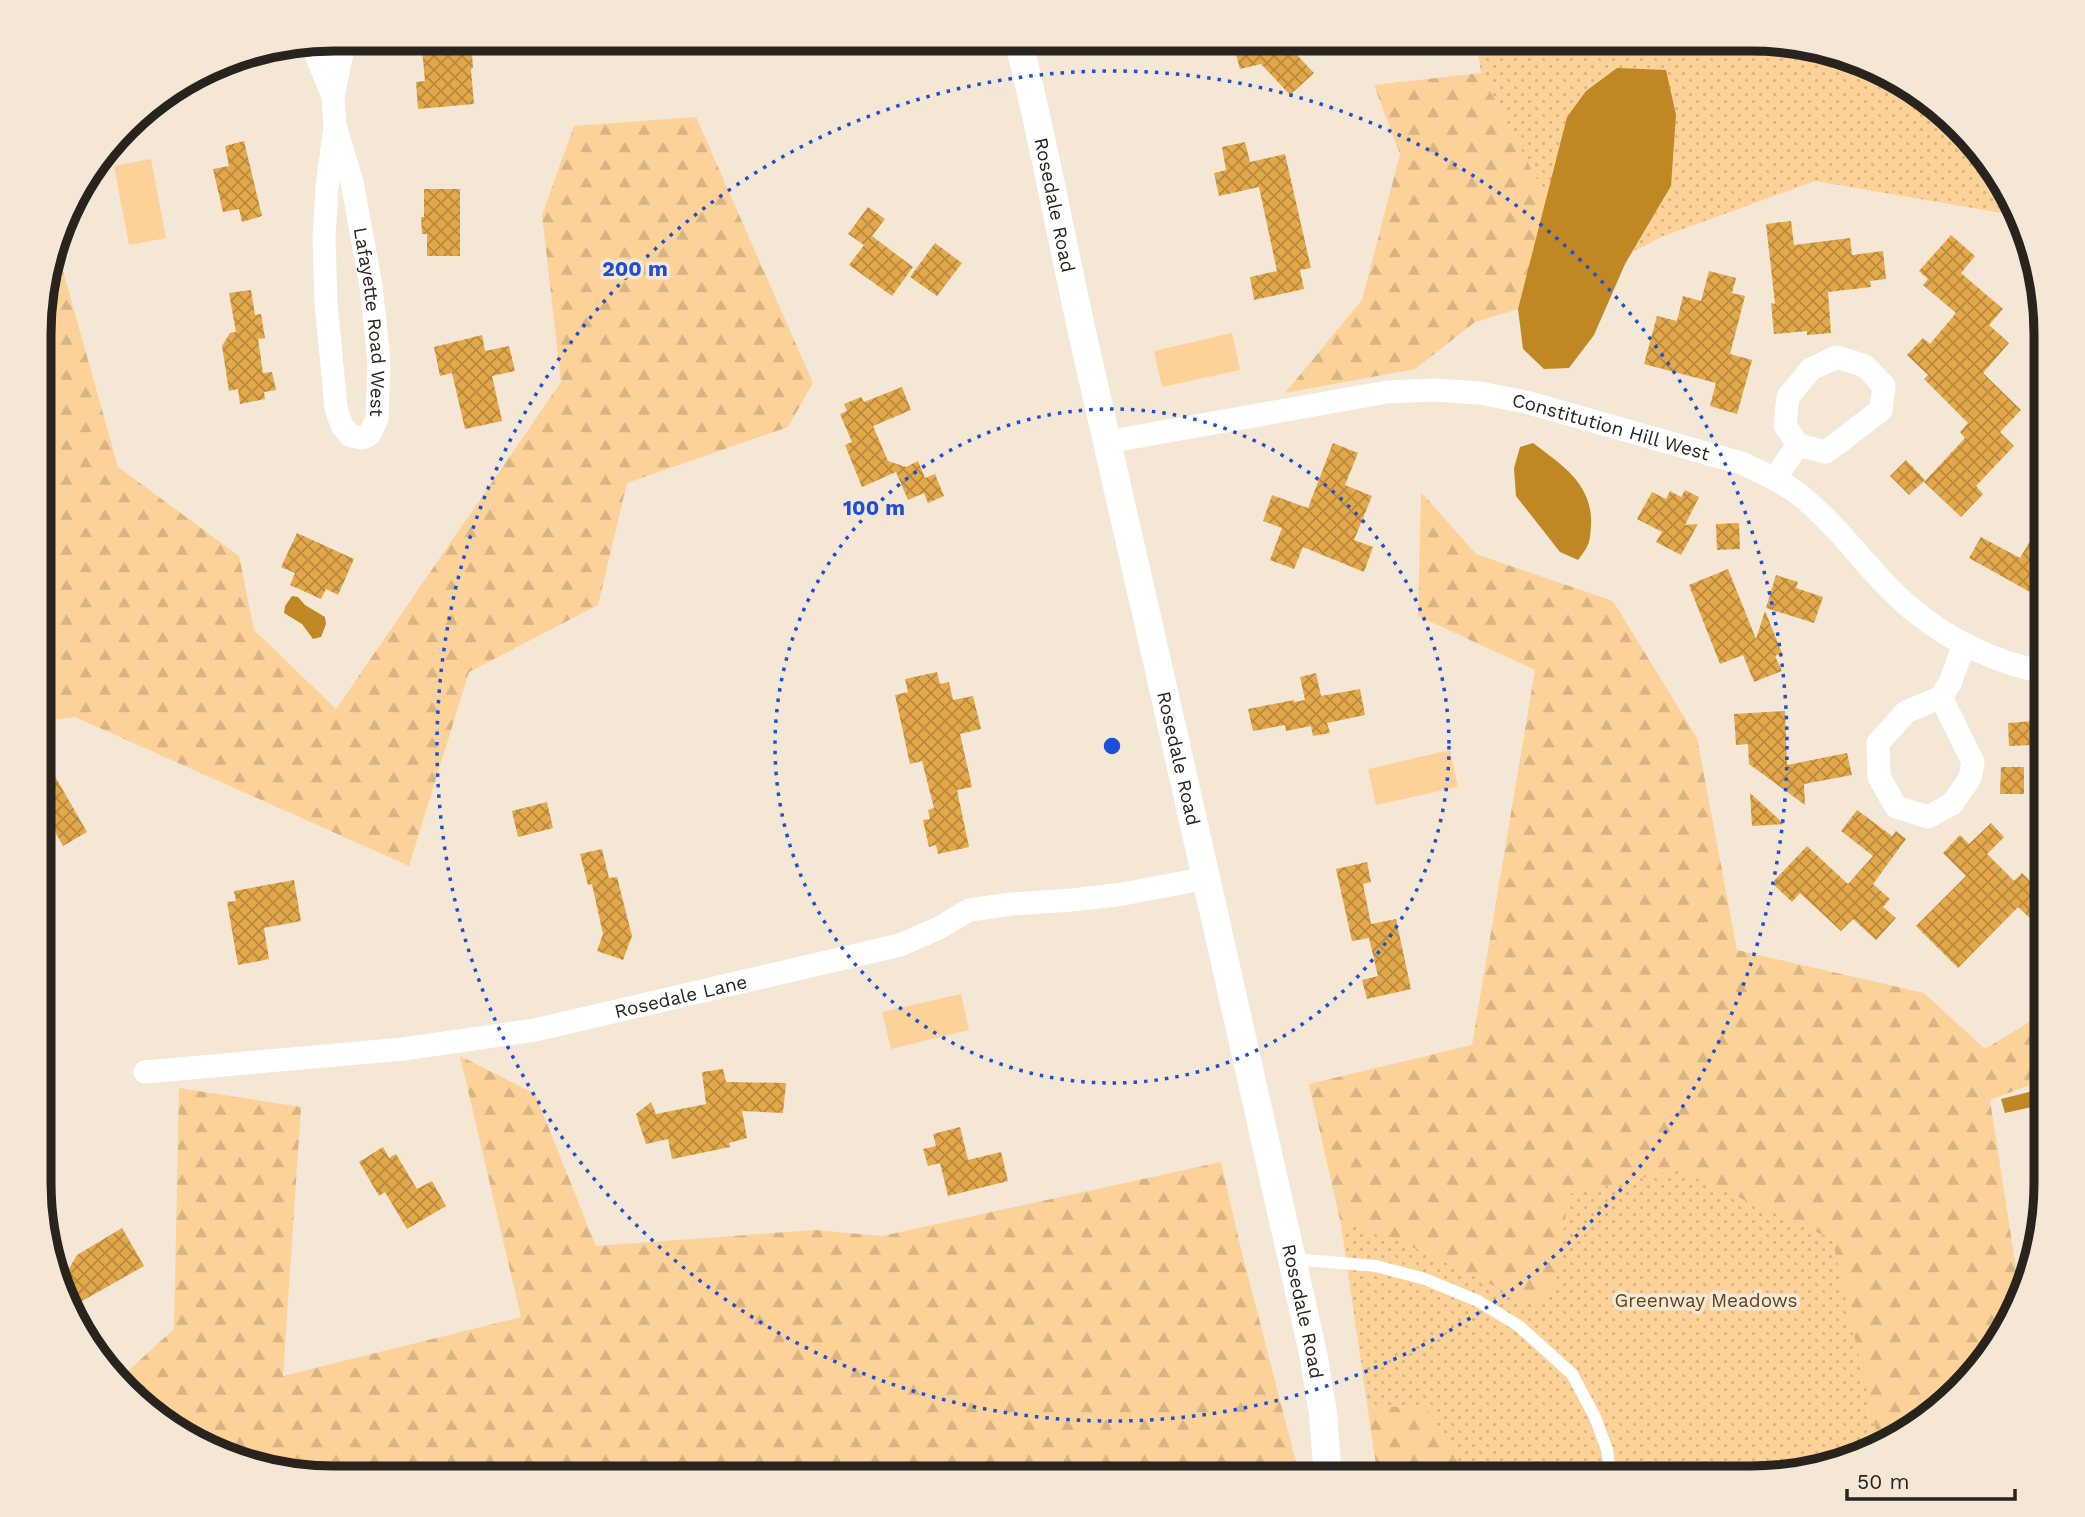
<svg xmlns="http://www.w3.org/2000/svg" width="2085" height="1517" viewBox="0 0 2085 1517" font-family="'Work Sans',sans-serif">
<style>
.green{fill:url(#green-dots)}
.forest{fill:url(#forest-firs)}
.pitch{fill:#fcd298}
.water{fill:#c18722}
.building{fill:url(#building-cross-hatch)}
.lines{fill:none;stroke-linecap:round;stroke-linejoin:round}
.service{stroke:#fff;stroke-width:12}
.minor{stroke:#fff;stroke-width:23}
.tertiary{stroke:#fff;stroke-width:28}
.ring{fill:none;stroke:#1d4ed8;stroke-width:3.5;stroke-dasharray:3.5 7}
.labels{text-anchor:middle;dominant-baseline:central;stroke-width:7;stroke-linejoin:round;paint-order:stroke}
.street-label{font-size:19px;fill:#28231c;stroke:#f5e7d5}
.park-label{font-size:19px;fill:#5e451f;stroke:#f5e7d5}
.rim{fill:none;stroke:#28231c;stroke-width:9}
.centre{fill:#1d4ed8;stroke:#f5e7d5;stroke-width:3.5}
.ring-label{font-size:21px;text-anchor:middle;font-weight:bold;fill:#1d4ed8;stroke:#f5e7d5;stroke-width:7;stroke-linejoin:round;paint-order:stroke}
</style>
<defs>
<pattern id="green-dots" width="8" height="8" patternUnits="userSpaceOnUse" patternTransform="scale(1.75)"><rect width="8" height="8" fill="#fcd298"/><path d="M2 2h.1M6 6h.1" fill="none" stroke="#d8b482" stroke-width="1.8" stroke-linecap="round"/></pattern>
<pattern id="forest-firs" width="22" height="20" patternUnits="userSpaceOnUse" patternTransform="scale(1.75)"><rect width="22" height="20" fill="#fcd298"/><path d="M5 1l3.5 6h-7zM16 11l3.5 6h-7z" fill="#d8b482"/></pattern>
<pattern id="building-cross-hatch" width="8" height="8" patternUnits="userSpaceOnUse" patternTransform="scale(1.75)"><rect width="8" height="8" fill="#e3a84a"/><path d="M0 0l8 8M0 8l8-8" fill="none" stroke="#b8883d"/></pattern>
</defs>
<rect width="100%" height="100%" fill="#f5e7d5"/>
<path class="green" d="M 1476,39 L 1770,39 L 1846,54 L 1931,100 L 2016,203 L 2019,216 L 1815,181 L 1661,237 L 1633,252 L 1671,186 L 1567,117 L 1547,199 L 1481,73 Z
M 1857,1082 L 1882,1448 L 1752,1478 L 1469,1478 L 1428,1410 L 1367,1404 L 1341,1224 L 1337,1205 Z"/>
<path class="forest" d="M 1481,73 L 1547,199 L 1518,309 L 1475,322 L 1415,369 L 1285,393 L 1362,300 L 1400,154 L 1374,85 Z
M 696,117 L 813,383 L 788,427 L 627,483 L 598,605 L 469,672 L 409,866 L 75,717 L 41,721 L 41,296 L 56,246 L 118,467 L 239,556 L 254,630 L 336,709 L 561,382 L 542,215 L 574,126 Z
M 1421,492 L 1476,554 L 1613,601 L 1697,738 L 1737,950 L 1924,993 L 1985,1049 L 2046,1012 L 2046,1079 L 1990,1100 L 2021,1301 L 1985,1363 L 1882,1448 L 1880,1448 L 1832,1239 L 1678,1170 L 1569,1194 L 1555,1289 L 1536,1306 L 1385,1234 L 1341,1224 L 1309,1084 L 1472,1045 L 1535,670 L 1418,616 Z
M 460,1056 L 535,1094 L 596,1246 L 815,1230 L 882,1236 L 1221,1162 L 1240,1245 L 1300,1478 L 315,1478 L 239,1463 L 154,1417 L 120,1378 L 174,1329 L 179,1088 L 301,1107 L 283,1376 L 521,1317 Z
M 1367,1404 L 1428,1410 L 1469,1478 L 1378,1478 Z"/>
<path class="pitch" d="M 151,159 L 166,238 L 129,245 L 114,166 Z
M 1232,333 L 1240,370 L 1162,387 L 1154,351 Z
M 1450,750 L 1458,787 L 1376,805 L 1368,769 Z
M 961,994 L 969,1030 L 891,1049 L 882,1012 Z"/>
<path class="water" d="M 1617,68 L 1666,70 L 1676,115 L 1671,186 L 1625,264 L 1594,335 L 1569,368 L 1544,369 L 1523,349 L 1518,309 L 1567,117 L 1586,91 Z
M 1533,443 C 1562,465 1593,484 1591,525 C 1590,543 1589,546 1578,560 L 1560,552 L 1516,496 L 1514,468 L 1520,447 Z
M 292,596 L 298,597 L 305,605 L 325,617 L 326,624 L 321,637 L 313,639 L 302,624 L 284,613 L 285,606 Z
M 2037,1090 L 2041,1105 L 2005,1113 L 2001,1099 Z"/>
<path class="building" d="M 421,39 L 508,39 L 509,51 L 472,55 L 473,67 L 471,70 L 474,104 L 418,109 L 416,82 L 425,81 Z
M 1232,39 L 1282,39 L 1314,73 L 1290,95 L 1261,64 L 1240,69 Z
M 244,141 L 262,216 L 242,222 L 239,209 L 223,212 L 213,169 L 229,166 L 225,146 Z
M 1245,142 L 1250,162 L 1285,154 L 1311,268 L 1300,270 L 1304,289 L 1254,300 L 1250,277 L 1277,271 L 1259,187 L 1219,196 L 1214,173 L 1226,170 L 1222,147 Z
M 424,189 L 460,189 L 460,256 L 427,256 L 427,234 L 422,234 L 421,217 L 424,217 Z
M 868,207 L 885,219 L 872,236 L 913,267 L 892,296 L 849,265 L 864,245 L 848,234 Z
M 1791,221 L 1794,245 L 1850,238 L 1852,255 L 1883,251 L 1886,279 L 1870,281 L 1871,287 L 1828,292 L 1831,333 L 1807,335 L 1807,331 L 1774,334 L 1771,303 L 1775,304 L 1766,224 Z
M 1951,235 L 1975,256 L 1961,273 L 2003,309 L 1989,325 L 2009,343 L 1983,373 L 2021,410 L 2000,432 L 2014,446 L 1976,486 L 1983,494 L 1961,517 L 1924,482 L 1965,438 L 1960,432 L 1968,423 L 1924,379 L 1928,375 L 1907,355 L 1923,338 L 1930,344 L 1956,313 L 1923,285 L 1928,279 L 1919,271 Z
M 935,243 L 962,263 L 937,296 L 910,277 Z
M 1709,271 L 1736,278 L 1732,293 L 1745,296 L 1730,354 L 1752,360 L 1737,414 L 1710,406 L 1716,383 L 1644,364 L 1657,316 L 1677,321 L 1683,296 L 1701,301 Z
M 251,290 L 255,315 L 261,314 L 265,338 L 258,339 L 263,373 L 272,372 L 276,390 L 264,392 L 265,399 L 240,404 L 238,389 L 229,391 L 222,346 L 230,333 L 236,332 L 229,293 Z
M 482,335 L 485,351 L 509,346 L 515,371 L 492,376 L 502,421 L 465,429 L 452,373 L 440,376 L 434,347 Z
M 902,387 L 911,410 L 873,426 L 888,461 L 906,467 L 918,461 L 925,478 L 935,474 L 944,496 L 928,503 L 924,493 L 908,500 L 896,472 L 862,487 L 845,445 L 852,442 L 840,414 L 847,411 L 844,404 L 861,397 L 864,402 Z
M 1333,443 L 1358,453 L 1345,485 L 1372,496 L 1354,540 L 1373,547 L 1364,572 L 1303,547 L 1294,569 L 1270,560 L 1282,528 L 1263,521 L 1272,495 L 1308,508 Z
M 1906,460 L 1925,480 L 1909,495 L 1890,476 Z
M 1685,490 L 1699,497 L 1685,525 L 1698,524 L 1681,555 L 1656,542 L 1662,532 L 1637,519 L 1652,492 L 1666,499 L 1670,491 L 1681,497 Z
M 2046,514 L 2046,601 L 1969,558 L 1981,537 L 2020,558 Z
M 1739,523 L 1740,549 L 1717,550 L 1716,524 Z
M 297,533 L 354,559 L 338,595 L 326,589 L 321,599 L 290,585 L 295,573 L 281,567 Z
M 1728,569 L 1756,639 L 1765,611 L 1782,653 L 1775,656 L 1782,671 L 1754,682 L 1743,655 L 1720,664 L 1689,585 Z
M 1776,575 L 1798,582 L 1796,588 L 1823,597 L 1814,623 L 1766,608 Z
M 937,672 L 940,684 L 949,682 L 953,700 L 973,696 L 981,729 L 960,734 L 972,787 L 957,790 L 969,847 L 938,854 L 936,845 L 929,847 L 923,820 L 930,819 L 928,810 L 934,808 L 922,761 L 910,764 L 895,695 L 908,692 L 905,679 Z
M 1316,673 L 1321,696 L 1360,689 L 1365,715 L 1327,723 L 1330,733 L 1313,736 L 1311,726 L 1286,731 L 1285,725 L 1253,731 L 1248,709 L 1294,700 L 1294,702 L 1305,700 L 1300,677 Z
M 1785,711 L 1787,765 L 1847,753 L 1852,775 L 1804,784 L 1805,805 L 1749,764 L 1748,744 L 1736,745 L 1734,714 Z
M 2034,721 L 2035,745 L 2009,746 L 2008,723 Z
M 41,752 L 87,832 L 63,846 L 50,823 L 47,824 L 41,814 Z
M 2001,767 L 2024,767 L 2024,794 L 2000,794 Z
M 1750,793 L 1784,824 L 1752,826 Z
M 547,802 L 553,828 L 518,837 L 512,811 Z
M 1857,810 L 1892,836 L 1896,831 L 1906,839 L 1873,884 L 1890,899 L 1883,907 L 1896,918 L 1876,940 L 1853,919 L 1841,931 L 1800,893 L 1792,902 L 1772,883 L 1807,846 L 1848,884 L 1873,856 L 1841,831 Z
M 1991,823 L 2004,837 L 1987,854 L 2014,881 L 2022,873 L 2046,897 L 2046,910 L 2034,922 L 2018,907 L 1958,968 L 1916,926 L 1966,876 L 1943,853 L 1960,835 L 1969,844 Z
M 602,849 L 609,878 L 617,877 L 632,936 L 623,960 L 597,951 L 603,934 L 592,884 L 588,885 L 580,854 Z
M 1367,862 L 1371,882 L 1363,884 L 1371,924 L 1396,919 L 1411,989 L 1367,999 L 1362,980 L 1378,976 L 1369,938 L 1352,941 L 1336,869 Z
M 294,880 L 301,921 L 264,928 L 269,959 L 238,965 L 227,902 L 236,901 L 234,891 Z
M 723,1069 L 726,1082 L 786,1083 L 783,1113 L 742,1111 L 747,1138 L 729,1143 L 730,1147 L 672,1159 L 668,1139 L 646,1144 L 636,1114 L 651,1102 L 656,1114 L 706,1104 L 702,1072 Z
M 960,1127 L 968,1160 L 1001,1152 L 1008,1181 L 948,1196 L 940,1163 L 928,1166 L 923,1149 L 936,1146 L 933,1134 Z
M 383,1147 L 389,1158 L 396,1154 L 417,1189 L 432,1181 L 446,1206 L 407,1229 L 385,1192 L 379,1196 L 359,1162 Z
M 122,1228 L 144,1266 L 82,1301 L 74,1318 L 61,1282 L 77,1255 Z"/>
<g class="lines">
<path class="service" d="M 1293,1259 L 1376,1266 L 1425,1279 L 1478,1301 L 1519,1326 L 1572,1374 L 1595,1417 L 1607,1450 L 1611,1477"/>
<g class="minor">
<path d="M 311,43 L 333,96"/>
<path id="s1" d="M 335,126 L 352,182 L 371,286 L 379,361 L 377,419 L 369,435 L 362,438 L 351,436 L 342,426 L 336,408 L 326,302 L 324,238 L 327,187 L 335,126 L 333,96 L 345,39"/>
<path id="s2" d="M 1107,442 L 1387,392 L 1434,390 L 1480,393 L 1526,402 L 1741,463 C 1763,473 1784,482 1802,497 C 1837,525 1863,563 1895,594 C 1937,635 1990,661 2046,673"/>
<path d="M 1775,478 L 1798,445 L 1785,425 L 1788,397 L 1811,369 L 1837,357 L 1865,366 L 1884,386 L 1881,410 L 1826,452 L 1798,445"/>
<path d="M 1941,697 L 1973,762 L 1970,778 L 1952,804 L 1928,817 L 1896,807 L 1879,777 L 1878,743 L 1906,712 L 1941,697 L 1950,683 L 1964,644"/>
<path id="s3" d="M 145,1072 L 403,1049 L 535,1030 L 900,945 L 939,928 L 969,910 L 1011,904 L 1072,900 L 1123,894 L 1207,878"/>
</g>
<path class="tertiary" id="s4" d="M 1018,39 C 1045,146 1064,255 1089,363 C 1164,693 1240,1022 1313,1353 L 1323,1413 L 1328,1478"/>
</g>
<g class="ring">
<circle cx="1112" cy="746" r="337"/>
<circle cx="1112" cy="746" r="675"/>
</g>
<g class="labels">
<g class="street-label">
<text stroke="none"><textPath href="#s4" startOffset="170">Rosedale Road</textPath></text>
<text stroke="none"><textPath href="#s1" startOffset="200">Lafayette Road West</textPath></text>
<text stroke="none"><textPath href="#s2" startOffset="513">Constitution Hill West</textPath></text>
<text stroke="none"><textPath href="#s4" startOffset="737">Rosedale Road</textPath></text>
<text stroke="none"><textPath href="#s3" startOffset="542">Rosedale Lane</textPath></text>
<text stroke="none"><textPath href="#s4" startOffset="1304">Rosedale Road</textPath></text>
</g>
<g class="park-label">
<text x="1706" y="1300">Greenway Meadows</text>
</g>
</g>
<path d="M0 0H2085V1517H0ZM334 51H1751A283 283 0 0 1 2034 334V1183A283 283 0 0 1 1751 1466H334A283 283 0 0 1 51 1183V334A283 283 0 0 1 334 51Z" fill="#f5e7d5" fill-rule="evenodd"/>
<path class="rim" d="M334 51H1751A283 283 0 0 1 2034 334V1183A283 283 0 0 1 1751 1466H334A283 283 0 0 1 51 1183V334A283 283 0 0 1 334 51Z"/>
<circle cx="1112" cy="746" r="10" class="centre"/>
<g class="ring-label">
<text x="635" y="276">200 m</text>
<text x="874" y="515">100 m</text>
</g>
<path d="M1847 1489v10h168v-10" fill="none" stroke="#28231c" stroke-width="3.5"/>
<text x="1857" y="1489" font-size="21" fill="#28231c" stroke="#f5e7d5" stroke-width="5" paint-order="stroke">50 m</text>
</svg>
